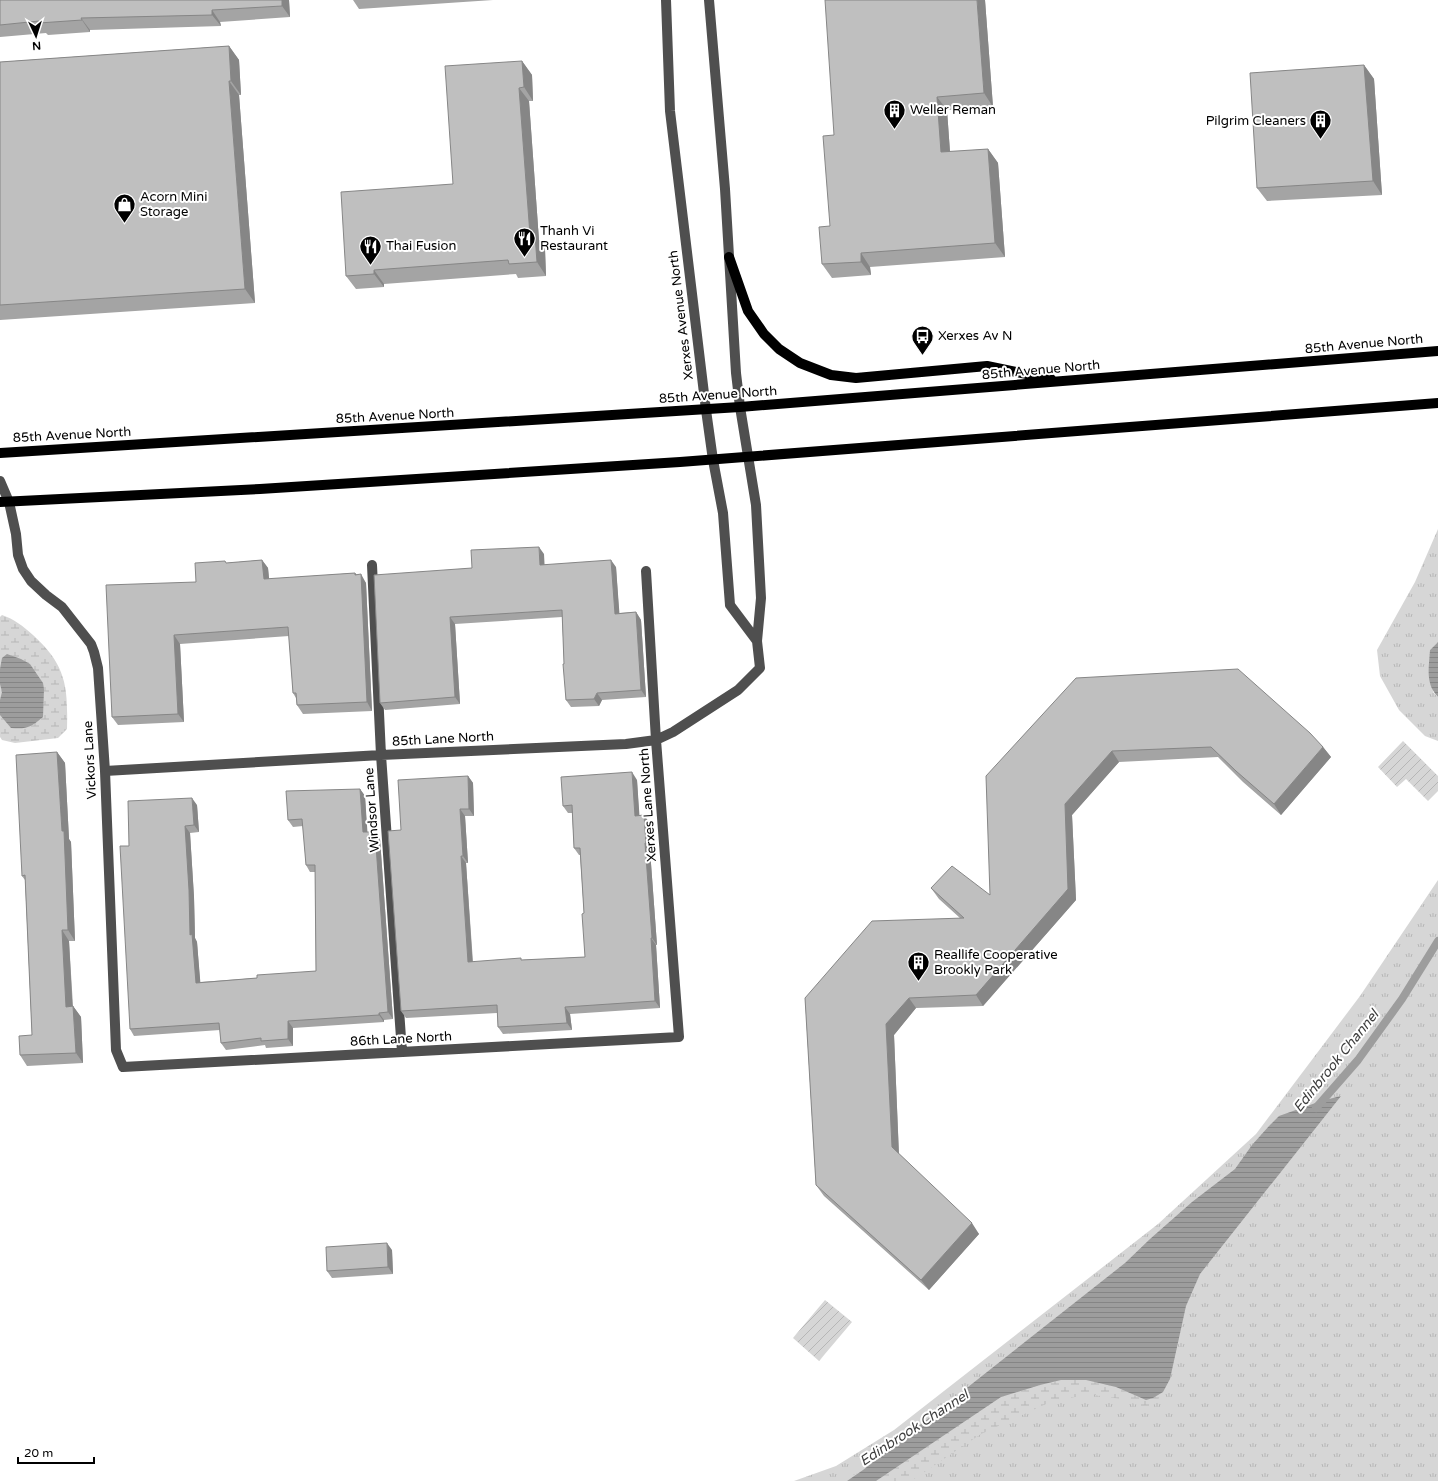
<svg xmlns="http://www.w3.org/2000/svg" width="1438" height="1481" viewBox="0 0 1438 1481" font-family="'Varela Round',sans-serif">
<style>
.grass{fill:url(#grass-tufts)}
.wetland{fill:url(#wetland-marsh)}
.garden{fill:url(#garden-furrows)}
.water{fill:url(#water-rules)}
.lines{fill:none;stroke-linecap:round;stroke-linejoin:round}
.stream{stroke:#9d9d9d;stroke-width:8}
.minor{stroke:#4f4f4f;stroke-width:10}
.major{stroke:#000;stroke-width:10}
.wall{fill:#a4a4a4}
.shaded-wall{fill:#868686}
.building{fill:#bfbfbf;stroke:#868686}
.labels{text-anchor:middle;dominant-baseline:central;stroke-width:4;stroke-linejoin:round;paint-order:stroke}
.poi-label{font-size:13px;fill:#000;stroke:#fff;text-anchor:start}
.street-label{font-size:13px;fill:#000;stroke:#fff}
.water-label{font-size:14px;font-style:italic;fill:#3e3e3e;stroke:#fff}
</style>
<defs>
<pattern id="grass-tufts" width="24" height="20" patternUnits="userSpaceOnUse"><rect width="24" height="20" fill="#d6d6d6"/><path d="M3 7l-1-3M5 7V3M7 7l1-3M15 17l-1-3M17 17v-4M19 17l1-3" fill="none" stroke="#b6b6b6"/></pattern>
<pattern id="wetland-marsh" width="20" height="14" patternUnits="userSpaceOnUse"><rect width="20" height="14" fill="#d6d6d6"/><path d="M1 5h8M5 5V1M11 12h8M15 12V8" fill="none" stroke="#b6b6b6"/></pattern>
<pattern id="garden-furrows" width="10" height="10" patternUnits="userSpaceOnUse"><rect width="10" height="10" fill="#d6d6d6"/><path d="M-1 1l2-2M0 10L10 0M9 11l2-2" fill="none" stroke="#b6b6b6"/></pattern>
<pattern id="water-rules" width="6" height="5" patternUnits="userSpaceOnUse"><rect width="6" height="5" fill="#9d9d9d"/><path d="M0 2.5h6" fill="none" stroke="#858585"/></pattern>
</defs>
<rect width="100%" height="100%" fill="#fff"/>
<path class="grass" d="M 1438,529 L 1438,642 L 1430,650 L 1433,692 L 1438,697 L 1438,741 L 1425,736 L 1399,710 L 1380,676 L 1377,650 L 1415,582 Z
M 1438,880 L 1438,1481 L 794,1481 L 836,1466 L 894,1430 L 1158,1224 L 1256,1134 L 1360,996 Z"/>
<path class="wetland" d="M 2,615 C 14,619 23,626 33,635 C 66,665 68,686 67,729 L 58,738 L 15,743 L 2,740 L 0,737 L 0,617 Z
M 1002,1361 L 1001,1397 L 1040,1385 L 1061,1380 L 1086,1380 L 1116,1387 L 1146,1400 L 1153,1398 L 1163,1392 L 1155,1404 L 1146,1408 L 1121,1399 L 1087,1394 L 1046,1404 L 981,1434 L 911,1481 L 842,1481 L 863,1470 Z"/>
<path class="garden" d="M 1403,741 L 1438,776 L 1438,791 L 1428,801 L 1406,779 L 1397,787 L 1378,767 Z
M 825,1300 L 852,1322 L 819,1361 L 793,1338 Z"/>
<path class="water" d="M 1438,642 L 1438,697 C 1425,684 1429,667 1430,650 Z
M 7,654 L 21,659 L 30,664 L 43,683 L 44,689 L 43,717 C 30,728 27,729 11,728 L 0,715 L 0,700 L 2,692 L 0,684 L 0,669 L 2,658 Z
M 1341,1096 L 1200,1274 L 1186,1306 L 1170,1379 L 1163,1392 L 1153,1398 L 1146,1400 L 1116,1387 L 1086,1380 L 1061,1380 L 1040,1385 L 1001,1397 L 876,1481 L 847,1481 L 863,1470 L 1125,1263 L 1150,1239 L 1192,1202 L 1235,1169 L 1252,1145 L 1269,1126 L 1279,1116 L 1321,1101 Z"/>
<g class="lines">
<path class="stream" d="M 1316,1108 L 1358,1060 L 1402,999 L 1438,941"/>
<path class="minor" d="M 666,0 L 670,111 L 706,410 L 713,460 L 723,513 L 730,605 L 757,641
M 0,481 L 9,502 L 16,534 L 18,555 L 23,569 L 31,581 L 46,595 L 62,607 L 91,644 L 94,652 L 98,668 L 105,771 L 116,1050 L 123,1067 L 679,1037 L 656,740 L 646,571
M 372,565 L 381,755 L 402,1052
M 105,771 L 381,755 L 626,744 L 656,740 L 673,732 L 738,690 L 760,668 L 757,641 L 761,598 L 756,505 L 740,407 L 736,373 L 725,189 L 709,0"/>
<path class="major" d="M 729,257 L 748,311 L 764,334 L 779,349 L 800,363 L 831,375 L 856,378 L 987,366 L 1051,379
M 0,453 L 740,407 L 1438,351
M 0,502 L 260,489 L 680,462 L 1438,403"/>
</g>
<path class="wall" d="M 0,0 L 289,0 L 290,17 L 220,22 L 221,26 L 90,30 L 90,32 L 48,35 L 46,33 L 0,37 Z
M 353,0 L 493,0 L 359,9 Z
M 985,0 L 993,107 L 947,110 L 950,152 L 988,149 L 998,163 L 1005,257 L 870,267 L 871,275 L 832,278 L 822,264 L 830,226 L 834,135 Z
M 229,46 L 239,60 L 241,95 L 239,95 L 255,303 L 0,320 L 0,62 Z
M 522,61 L 532,75 L 533,101 L 529,101 L 539,240 L 545,249 L 546,276 L 518,278 L 516,274 L 384,284 L 384,287 L 356,289 L 346,276 L 453,184 Z
M 1364,65 L 1374,79 L 1382,195 L 1267,201 L 1257,188 Z
M 544,554 L 544,565 L 616,567 L 619,613 L 636,612 L 641,620 L 646,697 L 602,700 L 599,706 L 571,707 L 566,700 L 562,617 L 455,624 L 460,704 L 385,710 L 380,703 L 472,568 Z
M 262,560 L 268,568 L 269,579 L 355,573 L 366,583 L 372,711 L 303,714 L 297,705 L 296,698 L 293,693 L 289,636 L 180,644 L 184,722 L 118,725 L 112,717 L 227,563 Z
M 1076,678 L 1323,747 L 1331,757 L 1281,815 L 1243,782 L 1218,757 L 1119,762 L 1072,815 L 1076,900 L 983,1006 L 916,1008 L 894,1035 L 899,1154 L 979,1234 L 929,1290 L 824,1196 L 816,1185 L 805,998 L 960,918 L 939,899 L 931,888 L 990,895 Z
M 57,752 L 65,763 L 69,839 L 71,842 L 75,941 L 69,941 L 73,1006 L 81,1017 L 83,1063 L 27,1066 L 20,1055 L 32,1035 L 25,880 L 22,876 Z
M 468,776 L 473,783 L 474,816 L 465,816 L 468,863 L 466,863 L 473,962 L 522,960 L 585,957 L 584,913 L 580,855 L 579,855 L 574,848 L 572,813 L 568,813 L 563,806 L 637,780 L 639,815 L 649,822 L 651,850 L 650,850 L 657,945 L 656,945 L 660,1008 L 570,1014 L 572,1030 L 503,1034 L 498,1027 L 497,1013 L 406,1018 L 401,1011 L 401,830 Z
M 360,789 L 365,796 L 367,832 L 375,832 L 380,839 L 393,1019 L 384,1020 L 384,1022 L 293,1028 L 293,1046 L 266,1048 L 265,1045 L 226,1050 L 221,1043 L 220,1030 L 134,1036 L 130,1029 L 129,846 L 197,805 L 199,832 L 190,833 L 194,897 L 195,938 L 197,942 L 200,982 L 257,978 L 316,971 L 315,872 L 310,872 L 306,865 L 303,826 L 293,827 L 288,820 Z
M 392,1250 L 393,1274 L 332,1278 L 327,1271 Z"/>
<path class="shaded-wall" d="M 282,0 L 289,0 L 290,17 L 282,6 Z
M 977,0 L 985,0 L 993,107 L 984,93 Z
M 212,10 L 220,22 L 221,26 L 212,15 Z
M 81,18 L 90,30 L 90,32 L 82,20 Z
M 229,46 L 239,60 L 241,95 L 231,81 Z
M 522,61 L 532,75 L 533,101 L 524,87 Z
M 1364,65 L 1374,79 L 1382,195 L 1373,181 Z
M 229,81 L 239,95 L 255,303 L 245,289 Z
M 519,88 L 529,101 L 539,240 L 545,249 L 546,276 L 537,262 L 530,235 Z
M 937,97 L 947,110 L 951,166 L 941,152 Z
M 988,149 L 998,163 L 1005,257 L 995,243 Z
M 861,253 L 870,267 L 871,275 L 861,262 Z
M 374,270 L 384,284 L 384,287 L 374,274 Z
M 539,547 L 544,554 L 545,573 L 540,565 Z
M 262,560 L 268,568 L 270,588 L 264,579 Z
M 611,560 L 616,567 L 620,621 L 615,614 Z
M 355,573 L 361,581 L 361,574 L 366,583 L 372,711 L 367,702 Z
M 636,612 L 641,620 L 646,697 L 641,690 Z
M 450,617 L 455,624 L 460,704 L 455,697 Z
M 174,635 L 180,644 L 184,722 L 178,714 Z
M 597,693 L 602,700 L 599,706 L 594,699 Z
M 1323,747 L 1331,757 L 1281,815 L 1274,804 Z
M 1112,751 L 1119,762 L 1072,815 L 1076,900 L 983,1006 L 976,995 L 1065,804 Z
M 57,752 L 65,763 L 69,839 L 71,842 L 75,941 L 68,930 Z
M 632,772 L 637,780 L 640,823 L 635,816 Z
M 468,776 L 473,783 L 474,816 L 469,809 Z
M 360,789 L 365,796 L 368,840 L 363,832 Z
M 192,798 L 197,805 L 199,832 L 194,825 Z
M 460,809 L 465,816 L 468,863 L 463,856 Z
M 644,815 L 649,822 L 651,850 L 646,843 Z
M 185,826 L 190,833 L 194,897 L 195,938 L 197,942 L 201,990 L 196,983 L 190,935 Z
M 375,832 L 380,839 L 393,1019 L 388,1012 Z
M 645,843 L 650,850 L 657,945 L 652,938 Z
M 461,856 L 466,863 L 473,969 L 468,962 Z
M 62,930 L 69,941 L 73,1017 L 66,1007 Z
M 651,938 L 656,945 L 660,1008 L 655,1001 Z
M 909,998 L 916,1008 L 894,1035 L 899,1157 L 892,1147 L 886,1024 Z
M 73,1006 L 81,1017 L 83,1063 L 76,1053 Z
M 565,1007 L 570,1014 L 572,1030 L 567,1023 Z
M 379,1013 L 384,1020 L 384,1022 L 379,1015 Z
M 288,1021 L 293,1028 L 293,1046 L 288,1039 Z
M 972,1223 L 979,1234 L 929,1290 L 921,1280 Z
M 387,1243 L 392,1250 L 393,1274 L 388,1267 Z"/>
<path class="building" d="M 0,0 L 282,0 L 282,6 L 212,10 L 212,15 L 81,18 L 82,20 L 39,23 L 39,21 L 0,25 Z
M 825,0 L 977,0 L 984,93 L 937,97 L 941,152 L 988,149 L 995,243 L 861,253 L 861,262 L 822,264 L 819,227 L 830,226 L 823,136 L 834,135 Z
M 229,46 L 231,81 L 229,81 L 245,289 L 0,305 L 0,62 Z
M 522,61 L 524,87 L 519,88 L 530,235 L 535,235 L 537,262 L 509,264 L 508,260 L 374,270 L 374,274 L 346,276 L 341,192 L 453,184 L 445,66 Z
M 1364,65 L 1373,181 L 1257,188 L 1250,73 Z
M 539,547 L 540,565 L 611,560 L 615,614 L 636,612 L 641,690 L 597,693 L 594,699 L 566,700 L 563,664 L 564,664 L 562,610 L 450,617 L 455,697 L 380,703 L 374,575 L 472,568 L 471,550 Z
M 262,560 L 264,579 L 355,573 L 355,575 L 361,574 L 367,702 L 297,705 L 296,693 L 293,693 L 288,627 L 174,635 L 178,714 L 112,717 L 106,585 L 196,582 L 195,563 L 225,561 L 226,563 Z
M 1238,669 L 1310,733 L 1323,747 L 1274,804 L 1236,771 L 1211,747 L 1112,751 L 1065,804 L 1068,889 L 976,995 L 909,998 L 886,1024 L 892,1147 L 972,1223 L 921,1280 L 816,1185 L 805,998 L 872,921 L 964,918 L 931,888 L 952,866 L 990,895 L 986,776 L 1076,678 Z
M 57,752 L 62,831 L 64,831 L 68,930 L 62,930 L 66,1007 L 73,1006 L 76,1053 L 20,1055 L 19,1036 L 32,1035 L 25,875 L 22,876 L 16,755 Z
M 632,772 L 635,816 L 644,815 L 646,843 L 645,843 L 652,938 L 651,938 L 655,1001 L 565,1007 L 567,1023 L 498,1027 L 497,1005 L 401,1011 L 388,831 L 401,830 L 398,780 L 468,776 L 469,809 L 460,809 L 463,856 L 461,856 L 468,962 L 521,958 L 521,960 L 585,957 L 582,914 L 584,913 L 580,848 L 574,848 L 572,805 L 563,806 L 561,777 Z
M 360,789 L 363,832 L 375,832 L 388,1012 L 379,1013 L 379,1015 L 288,1021 L 288,1039 L 261,1041 L 261,1038 L 221,1043 L 219,1023 L 130,1029 L 120,846 L 129,846 L 128,801 L 192,798 L 194,825 L 185,826 L 189,890 L 190,935 L 192,934 L 196,983 L 257,978 L 257,975 L 316,971 L 315,865 L 306,865 L 302,819 L 288,820 L 286,791 Z
M 387,1243 L 388,1267 L 327,1271 L 326,1247 Z"/>
<defs>
<symbol id="building-pin" viewBox="-11 -11 22 30"><path d="M0 17L-7.5 6A9.5 9.5 0 1 1 7.5 6Z" fill="#000" stroke="#fff"/><path d="M-4-6H4V6H1V3H-1V6H-4ZM-2.5-4.3h1.7v1.8h-1.7ZM.8-4.3h1.7v1.8H.8ZM-2.5-1h1.7V.8h-1.7ZM.8-1h1.7V.8H.8Z" fill="#fff"/></symbol>
<symbol id="shop-pin" viewBox="-11 -11 22 30"><path d="M0 17L-7.5 6A9.5 9.5 0 1 1 7.5 6Z" fill="#000" stroke="#fff"/><path d="M-5-2.5h2.3a2.7 3.5 0 0 1 5.4 0H5L5.5 6h-11ZM-1.5-2.5h3a1.5 2.3 0 0 0-3 0Z" fill="#fff"/></symbol>
<symbol id="restaurant-pin" viewBox="-11 -11 22 30"><path d="M0 17L-7.5 6A9.5 9.5 0 1 1 7.5 6Z" fill="#000" stroke="#fff"/><path d="M-5-6h1v4h1v-4h1v4h1v-4h1v5L-1.5 .5V6h-2V.5L-5-1ZM5-6V6H3V1.5H1.5Q1.5-4 5-6Z" fill="#fff"/></symbol>
<symbol id="bus-pin" viewBox="-11 -11 22 30"><path d="M0 17L-7.5 6A9.5 9.5 0 1 1 7.5 6Z" fill="#000" stroke="#fff"/><path d="M-5-6H5V4H4V6H2V4H-2V6H-4V4H-5ZM-3.5-4V0h7V-4ZM-3.5 1.2v1.5H-2V1.2ZM2 1.2v1.5H3.5V1.2Z" fill="#fff"/></symbol>
</defs>
<g fill-rule="evenodd">
<use href="#building-pin" x="882" y="98" width="25" height="34"/>
<use href="#building-pin" x="1308" y="108" width="25" height="34"/>
<use href="#shop-pin" x="112" y="192" width="25" height="34"/>
<use href="#restaurant-pin" x="512" y="226" width="25" height="34"/>
<use href="#restaurant-pin" x="358" y="234" width="25" height="34"/>
<use href="#bus-pin" x="910" y="324" width="25" height="34"/>
<use href="#building-pin" x="906" y="950" width="25" height="34"/>
</g>
<g class="labels">
<g class="poi-label">
<text x="910" y="110">Weller Reman</text>
<text x="1306" y="121" text-anchor="end">Pilgrim Cleaners</text>
<text x="140" y="197">Acorn Mini<tspan x="140" dy="15">Storage</tspan></text>
<text x="540" y="231">Thanh Vi<tspan x="540" dy="15">Restaurant</tspan></text>
<text x="386" y="246">Thai Fusion</text>
<text x="938" y="336">Xerxes Av N</text>
<text x="934" y="955">Reallife Cooperative<tspan x="934" dy="15">Brookly Park</tspan></text>
</g>
<g class="street-label">
<text transform="translate(681 315) rotate(-97)">Xerxes Avenue North</text>
<text transform="translate(1364 344) rotate(-5)">85th Avenue North</text>
<text transform="translate(1041 370) rotate(-5)">85th Avenue North</text>
<text transform="translate(718 395) rotate(-4)">85th Avenue North</text>
<text transform="translate(395 416) rotate(-3)">85th Avenue North</text>
<text transform="translate(72 435) rotate(-3)">85th Avenue North</text>
<text transform="translate(443 739) rotate(-3)">85th Lane North</text>
<text transform="translate(90 760) rotate(-93)">Vickors Lane</text>
<text transform="translate(648 805) rotate(-94)">Xerxes Lane North</text>
<text transform="translate(372 810) rotate(-94)">Windsor Lane</text>
<text transform="translate(401 1039) rotate(-3)">86th Lane North</text>
</g>
<g class="water-label">
<text transform="translate(1336 1061) rotate(-51)">Edinbrook Channel</text>
<text transform="translate(914 1428) rotate(-33)">Edinbrook Channel</text>
</g>
</g>
<g transform="translate(36 36) rotate(176)" stroke="#ffffff" stroke-width="3" paint-order="stroke">
<path d="M0-3L7 15L0 10L-7 15Z" fill="#000000"/>
<text y="-6" font-size="11" font-weight="bold" text-anchor="middle" fill="#000000">N</text>
</g>
<path d="M18 1457v6h76v-6" fill="none" stroke="#000000" stroke-width="2"/>
<text x="24" y="1457" font-size="12" fill="#000000" stroke="#ffffff" stroke-width="3" paint-order="stroke">20 m</text>
</svg>
